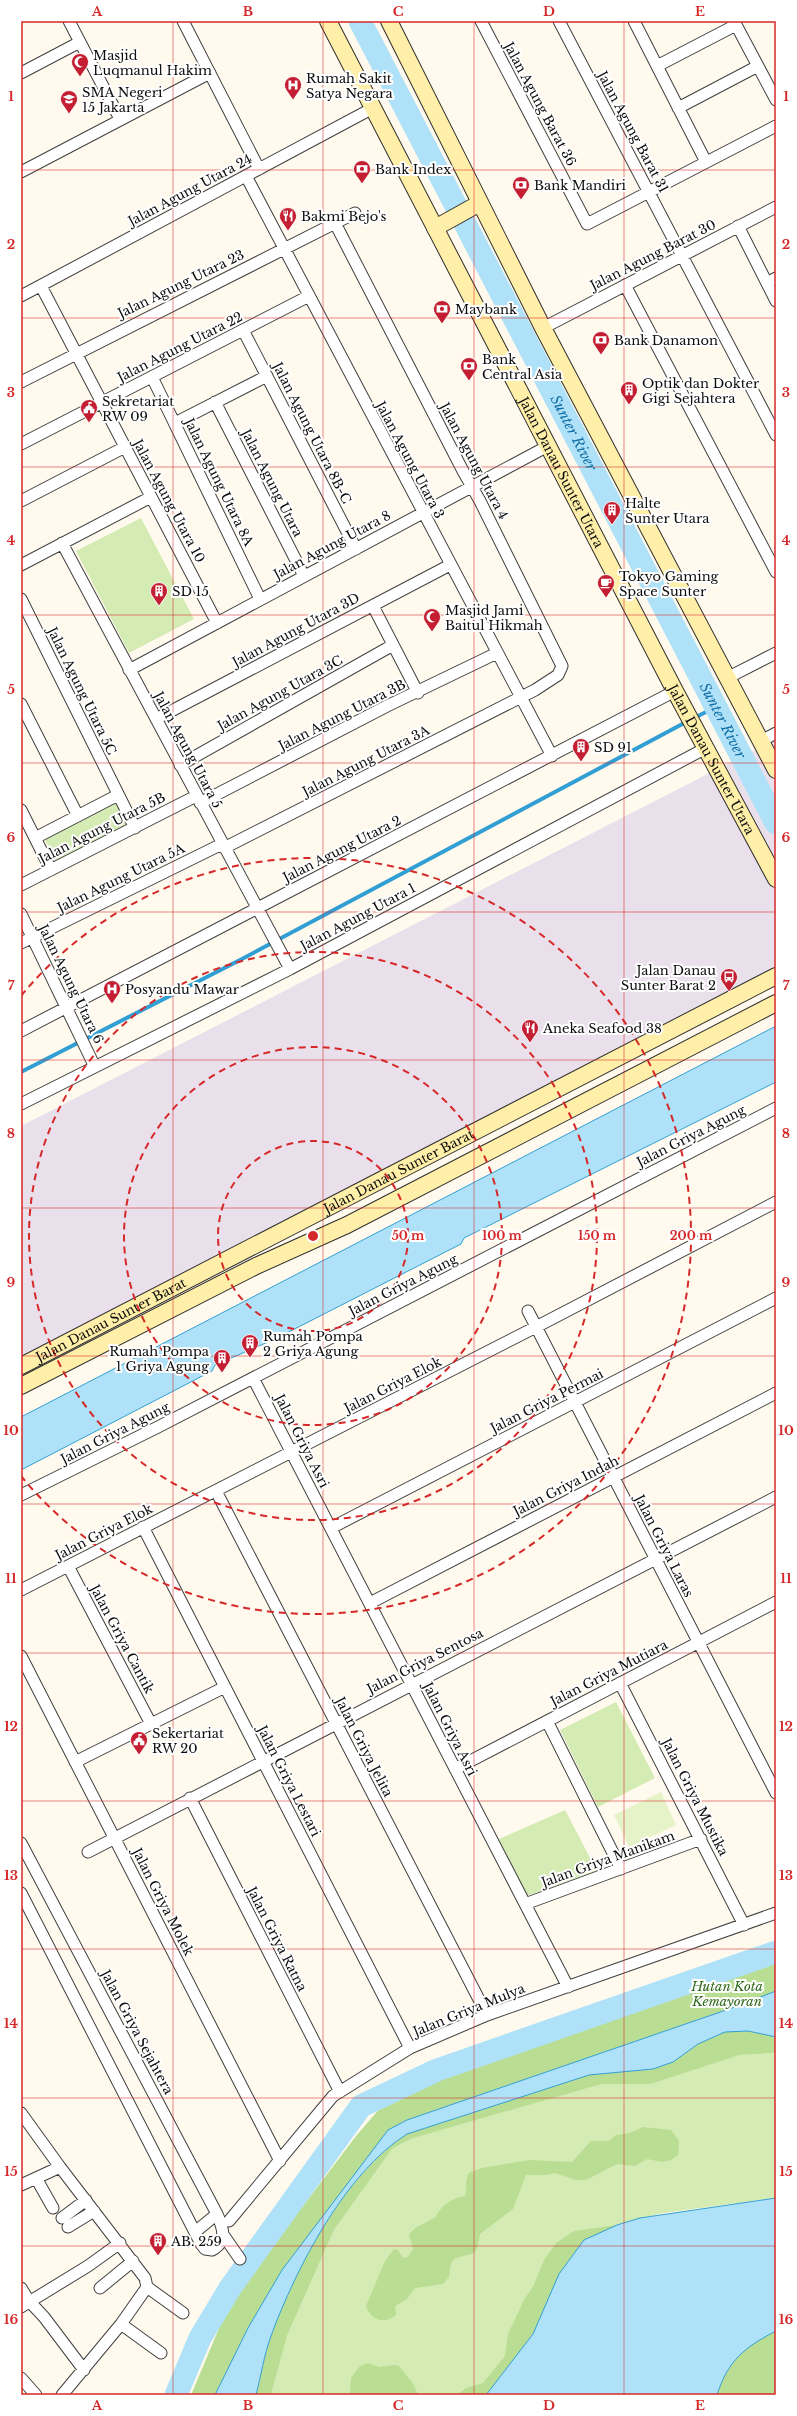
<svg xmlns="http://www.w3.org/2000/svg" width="797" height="2416" viewBox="0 0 797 2416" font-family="'Libre Baskerville',serif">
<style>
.industrial{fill:#eae0ec}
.green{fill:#d5ebb4}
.forest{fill:#b9dd93}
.pitch{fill:#e6f2c7}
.water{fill:#afe2f9;stroke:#329fd4}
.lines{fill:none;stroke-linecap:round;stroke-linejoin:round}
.stream{stroke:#329fd4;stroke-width:4}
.river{stroke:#afe2f9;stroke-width:23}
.street-casing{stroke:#404040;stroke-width:13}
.secondary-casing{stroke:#2f2f2f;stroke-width:18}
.street{stroke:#fff;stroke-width:11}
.secondary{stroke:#ffefa8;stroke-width:16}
.grid{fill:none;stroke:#d62828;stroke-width:1;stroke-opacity:0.55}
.ring{fill:none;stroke:#d62828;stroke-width:2;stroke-dasharray:7 5}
.labels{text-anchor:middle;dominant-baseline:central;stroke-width:4;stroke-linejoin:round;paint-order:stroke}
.poi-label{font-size:13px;fill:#0d0d0d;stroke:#fff;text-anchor:start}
.street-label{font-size:13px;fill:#0d0d0d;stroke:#fff}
.park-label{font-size:13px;font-style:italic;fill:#30681a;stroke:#fff}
.water-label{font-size:14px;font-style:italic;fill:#106ea5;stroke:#fff}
.centre{fill:#d62828;stroke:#fff;stroke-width:2}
.ring-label{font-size:12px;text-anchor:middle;font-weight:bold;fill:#d62828;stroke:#fff;stroke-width:4;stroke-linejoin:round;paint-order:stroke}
.neatline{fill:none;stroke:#d62828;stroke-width:1.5}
.grid-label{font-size:13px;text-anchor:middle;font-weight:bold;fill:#d62828}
</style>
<rect width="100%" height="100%" fill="#fffaed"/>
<path class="industrial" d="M 776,739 L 776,966 L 21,1357 L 21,1126 Z"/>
<path class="green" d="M 141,518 L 194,619 L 129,653 L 76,551 Z
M 116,801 L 128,826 L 57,863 L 44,838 Z
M 616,1702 L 655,1778 L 598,1807 L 560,1730 Z
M 565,1810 L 597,1871 L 526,1896 L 499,1839 Z
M 776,2053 L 776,2198 L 663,2213 L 617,2225 L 486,2395 L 271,2395 L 287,2336 L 334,2230 L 392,2149 L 409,2139 L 602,2084 L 651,2084 L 740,2055 Z"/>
<path class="forest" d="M 776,1959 L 776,1991 L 732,2008 L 407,2120 L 388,2130 L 248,2328 L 215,2395 L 191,2395 L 230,2302 L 356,2136 L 381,2107 L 413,2087 Z
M 748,2031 L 776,2037 L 776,2053 L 740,2055 L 651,2084 L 602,2084 L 410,2139 L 392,2149 L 334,2230 L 287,2336 L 271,2395 L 256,2395 C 261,2376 264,2355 271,2336 C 296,2268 345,2174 407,2134 L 589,2075 L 653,2069 L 673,2062 L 698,2044 L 725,2032 Z
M 643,2127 L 671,2130 L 679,2141 L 678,2155 L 671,2160 L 662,2162 L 647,2159 L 635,2166 L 617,2164 L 586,2180 L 576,2180 L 555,2173 L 546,2175 L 526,2175 L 513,2209 L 480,2234 C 476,2259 475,2251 454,2259 L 451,2263 L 449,2277 L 443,2284 L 415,2288 L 407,2299 L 395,2306 L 396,2315 C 384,2325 371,2320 366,2306 L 385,2261 L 394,2249 L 398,2250 L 403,2258 L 408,2257 L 413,2249 L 409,2235 L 415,2228 L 436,2217 C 441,2205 453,2198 465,2196 C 468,2188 464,2182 469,2173 L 482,2168 L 529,2160 L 572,2162 L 591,2141 L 609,2141 L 616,2135 L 630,2133 Z
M 617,2225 L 584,2240 L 533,2334 L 486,2395 L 457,2395 L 466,2388 L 483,2383 L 505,2356 L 508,2334 L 524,2300 L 534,2285 L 544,2260 L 556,2243 L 574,2231 Z
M 776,2331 L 776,2395 L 717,2395 C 728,2360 745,2347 776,2331 Z
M 367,2363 L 380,2367 L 395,2365 L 399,2366 L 414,2385 L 418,2395 L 350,2395 L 351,2378 L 359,2367 Z"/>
<path class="pitch" d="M 661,1792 L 676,1825 L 629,1847 L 614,1815 Z"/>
<path class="water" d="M 776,1026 L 776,1082 L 464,1238 L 461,1244 L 275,1339 L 215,1365 L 212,1371 L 21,1470 L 21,1417 Z
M 776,1991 L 776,2037 L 748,2031 L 725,2032 L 698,2044 L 673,2062 L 653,2069 L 589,2075 L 407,2134 C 345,2173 296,2268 271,2336 C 264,2355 261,2376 256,2395 L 215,2395 L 248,2328 L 282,2270 L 388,2130 L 407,2120 L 732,2008 Z
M 776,2198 L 776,2331 C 745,2347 728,2360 717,2395 L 486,2395 L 533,2334 L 559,2274 L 584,2240 L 617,2225 L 640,2218 Z"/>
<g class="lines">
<path class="stream" d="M 694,718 L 716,707
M 21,1072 L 242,959 L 688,721"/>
<g class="river">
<path id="s1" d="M 360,21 L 776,823"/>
<path d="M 176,2395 L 200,2338 L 230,2288 L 361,2106 L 437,2070 L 776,1952"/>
</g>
<defs>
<path id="street" d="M 69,21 L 120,119
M 183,21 L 259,169
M 481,21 L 587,224 L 776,126
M 559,21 L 776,435
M 634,21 L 706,162
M 734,21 L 776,100
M 657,66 L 736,25
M 21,73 L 80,42
M 678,108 L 758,66
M 21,172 L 210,73
M 246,176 L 552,756
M 738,226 L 776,301
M 767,283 L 776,278
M 625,285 L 776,572
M 41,286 L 217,623
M 21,296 L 373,108
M 543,328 L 776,207
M 243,330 L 356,549
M 152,377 L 260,599
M 21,382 L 355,213
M 215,402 L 304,576
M 175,423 L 267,376
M 21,444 L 309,296
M 21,501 L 125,447
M 62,543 L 290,969
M 21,565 L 151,497
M 21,599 L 135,828
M 373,606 L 418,693
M 129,670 L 548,446
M 727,678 L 776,653
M 21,704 L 78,816
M 156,719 L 450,565
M 761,741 L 776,733
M 180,765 L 393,645
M 200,803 L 387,706 L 497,653
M 21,810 L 51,870
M 35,838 L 118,795
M 224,848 L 535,690 L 558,675 L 562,666 L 480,501 L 463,471 L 335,223
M 21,885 L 196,796
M 21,914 L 95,1067
M 21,943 L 222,844
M 21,1031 L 675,691
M 21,1104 L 290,969 L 706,748
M 528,1311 L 776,1793
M 253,1378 L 568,1987
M 216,1491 L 487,2015
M 21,1495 L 158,1427 L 776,1108
M 143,1527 L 410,2048
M 331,1528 L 776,1298
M 68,1566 L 151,1724
M 21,1590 L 536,1327 L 776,1202
M 370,1603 L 776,1393
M 21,1656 L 280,2161
M 620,1683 L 744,1925
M 547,1721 L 621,1869
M 75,1762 L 225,1687
M 455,1769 L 776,1602
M 190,1798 L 340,2092
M 21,1843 L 217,2214 C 223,2228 228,2241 212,2250 L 205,2249 L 201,2244 L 21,1893
M 88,1852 L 776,1497
M 525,1904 L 701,1839
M 21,2113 L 60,2167
M 36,2178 L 53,2208
M 21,2185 L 60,2167 L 145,2278 L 147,2287 L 121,2324 L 62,2395
M 62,2218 L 86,2200
M 229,2221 L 333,2096 L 410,2048 L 487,2015 L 776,1913
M 68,2227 L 94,2211
M 195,2232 L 217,2214
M 224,2236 L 240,2259
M 147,2287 L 183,2313
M 21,2288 L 29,2301 L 44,2317 L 84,2370
M 100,2288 L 133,2261
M 21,2307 L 88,2266 L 120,2243
M 121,2324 L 161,2353
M 21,2378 L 36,2395"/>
<g id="secondary">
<path id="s2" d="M 328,21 L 675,691 L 776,879"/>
<path d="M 389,21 L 543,328 L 776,770"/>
<path d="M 435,228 L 480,203"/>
<path id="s3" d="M 21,1366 L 776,976"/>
<path d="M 21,1386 L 256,1266 L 347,1225 L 776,1003"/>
</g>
</defs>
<use href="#street" class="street-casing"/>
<use href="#secondary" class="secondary-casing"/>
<use href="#street" class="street"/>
<use href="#secondary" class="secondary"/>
</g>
<path class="grid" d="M 173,21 L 173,2395M 323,21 L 323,2395M 474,21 L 474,2395M 624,21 L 624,2395M 21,170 L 776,170M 21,318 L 776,318M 21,467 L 776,467M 21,615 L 776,615M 21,763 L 776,763M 21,912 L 776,912M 21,1060 L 776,1060M 21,1208 L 776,1208M 21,1356 L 776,1356M 21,1504 L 776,1504M 21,1653 L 776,1653M 21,1801 L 776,1801M 21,1949 L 776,1949M 21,2098 L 776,2098M 21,2246 L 776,2246"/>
<g class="ring">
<circle cx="313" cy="1236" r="95"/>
<circle cx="313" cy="1236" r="189"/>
<circle cx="313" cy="1236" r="284"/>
<path d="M21 996A378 378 0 1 1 21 1476"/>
</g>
<defs>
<symbol id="mosque-pin" viewBox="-11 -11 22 30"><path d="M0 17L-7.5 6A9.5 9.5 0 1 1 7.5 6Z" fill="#c41e32" stroke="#fff"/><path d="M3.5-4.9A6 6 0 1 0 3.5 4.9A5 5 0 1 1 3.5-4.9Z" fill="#fff"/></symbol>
<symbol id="hospital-pin" viewBox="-11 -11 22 30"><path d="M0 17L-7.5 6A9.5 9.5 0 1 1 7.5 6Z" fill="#c41e32" stroke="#fff"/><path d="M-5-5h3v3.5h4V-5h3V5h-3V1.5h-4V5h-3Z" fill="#fff"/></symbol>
<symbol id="school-pin" viewBox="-11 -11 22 30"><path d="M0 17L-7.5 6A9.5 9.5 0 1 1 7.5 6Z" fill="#c41e32" stroke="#fff"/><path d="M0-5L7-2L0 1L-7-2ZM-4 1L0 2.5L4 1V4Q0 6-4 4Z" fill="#fff"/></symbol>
<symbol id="bank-pin" viewBox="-11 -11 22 30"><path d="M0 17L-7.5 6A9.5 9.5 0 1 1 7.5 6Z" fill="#c41e32" stroke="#fff"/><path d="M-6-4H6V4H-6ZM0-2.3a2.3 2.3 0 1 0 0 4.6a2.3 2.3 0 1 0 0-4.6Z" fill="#fff"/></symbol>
<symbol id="restaurant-pin" viewBox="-11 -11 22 30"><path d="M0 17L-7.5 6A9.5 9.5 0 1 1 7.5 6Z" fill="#c41e32" stroke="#fff"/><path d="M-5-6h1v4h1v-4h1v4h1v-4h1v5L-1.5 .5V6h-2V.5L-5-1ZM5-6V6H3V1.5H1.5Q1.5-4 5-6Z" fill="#fff"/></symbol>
<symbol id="building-pin" viewBox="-11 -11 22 30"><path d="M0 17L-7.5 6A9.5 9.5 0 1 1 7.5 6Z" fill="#c41e32" stroke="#fff"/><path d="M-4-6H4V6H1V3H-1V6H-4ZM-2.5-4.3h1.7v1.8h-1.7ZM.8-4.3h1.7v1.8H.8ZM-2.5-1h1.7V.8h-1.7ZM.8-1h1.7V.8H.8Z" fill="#fff"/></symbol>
<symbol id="civic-pin" viewBox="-11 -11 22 30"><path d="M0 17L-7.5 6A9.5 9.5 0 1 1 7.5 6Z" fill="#c41e32" stroke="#fff"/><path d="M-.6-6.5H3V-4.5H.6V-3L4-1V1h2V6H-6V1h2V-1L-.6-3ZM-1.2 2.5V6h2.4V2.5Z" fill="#fff"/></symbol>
<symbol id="cafe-pin" viewBox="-11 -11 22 30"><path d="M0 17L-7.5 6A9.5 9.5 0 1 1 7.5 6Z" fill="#c41e32" stroke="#fff"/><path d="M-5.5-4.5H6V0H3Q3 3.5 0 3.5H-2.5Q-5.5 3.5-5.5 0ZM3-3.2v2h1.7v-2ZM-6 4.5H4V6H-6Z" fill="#fff"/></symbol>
<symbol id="bus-pin" viewBox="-11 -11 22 30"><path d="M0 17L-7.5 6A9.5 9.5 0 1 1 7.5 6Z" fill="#c41e32" stroke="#fff"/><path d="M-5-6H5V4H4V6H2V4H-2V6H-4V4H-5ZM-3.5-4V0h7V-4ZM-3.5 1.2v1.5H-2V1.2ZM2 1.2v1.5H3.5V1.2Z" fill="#fff"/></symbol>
</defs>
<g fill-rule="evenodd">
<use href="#mosque-pin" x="70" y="52" width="20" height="27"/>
<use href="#hospital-pin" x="283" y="75" width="20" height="27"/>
<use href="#school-pin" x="59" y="89" width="20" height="27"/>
<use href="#bank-pin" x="352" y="159" width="20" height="27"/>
<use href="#bank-pin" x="511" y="175" width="20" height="27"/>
<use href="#restaurant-pin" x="278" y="206" width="20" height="27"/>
<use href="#bank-pin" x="432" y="299" width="20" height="27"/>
<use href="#bank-pin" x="591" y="330" width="20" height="27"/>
<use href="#bank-pin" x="459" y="356" width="20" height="27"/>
<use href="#building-pin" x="619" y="380" width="20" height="27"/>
<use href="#civic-pin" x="79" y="398" width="20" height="27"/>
<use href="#building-pin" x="602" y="500" width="20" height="27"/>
<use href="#cafe-pin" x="596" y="573" width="20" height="27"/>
<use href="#building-pin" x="149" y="581" width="20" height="27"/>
<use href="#mosque-pin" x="422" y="607" width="20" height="27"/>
<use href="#building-pin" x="571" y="737" width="20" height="27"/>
<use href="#bus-pin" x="719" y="967" width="20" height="27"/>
<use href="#hospital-pin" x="102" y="979" width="20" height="27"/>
<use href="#restaurant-pin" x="520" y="1018" width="20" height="27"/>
<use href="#building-pin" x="240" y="1333" width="20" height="27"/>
<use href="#building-pin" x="212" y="1348" width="20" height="27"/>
<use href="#civic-pin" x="129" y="1730" width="20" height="27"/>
<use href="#building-pin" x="148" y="2231" width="20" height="27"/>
</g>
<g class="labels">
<g class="poi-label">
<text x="93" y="55">Masjid<tspan x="93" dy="15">Luqmanul Hakim</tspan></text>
<text x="306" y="78">Rumah Sakit<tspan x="306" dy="15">Satya Negara</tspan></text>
<text x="82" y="92">SMA Negeri<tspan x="82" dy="15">15 Jakarta</tspan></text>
<text x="375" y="169">Bank Index</text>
<text x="534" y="185">Bank Mandiri</text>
<text x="301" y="216">Bakmi Bejo's</text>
<text x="455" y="309">Maybank</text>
<text x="614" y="340">Bank Danamon</text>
<text x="482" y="359">Bank<tspan x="482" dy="15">Central Asia</tspan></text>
<text x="642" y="383">Optik dan Dokter<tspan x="642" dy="15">Gigi Sejahtera</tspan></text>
<text x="102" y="401">Sekretariat<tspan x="102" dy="15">RW 09</tspan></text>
<text x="625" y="503">Halte<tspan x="625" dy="15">Sunter Utara</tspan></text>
<text x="619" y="576">Tokyo Gaming<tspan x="619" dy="15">Space Sunter</tspan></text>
<text x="172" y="591">SD 15</text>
<text x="445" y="610">Masjid Jami<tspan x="445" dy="15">Baitul Hikmah</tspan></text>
<text x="594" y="747">SD 91</text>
<text x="716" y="970" text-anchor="end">Jalan Danau<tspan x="716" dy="15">Sunter Barat 2</tspan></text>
<text x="125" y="989">Posyandu Mawar</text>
<text x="543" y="1028">Aneka Seafood 38</text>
<text x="263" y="1336">Rumah Pompa<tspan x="263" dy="15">2 Griya Agung</tspan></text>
<text x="209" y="1351" text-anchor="end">Rumah Pompa<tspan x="209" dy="15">1 Griya Agung</tspan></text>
<text x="152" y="1733">Sekertariat<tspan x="152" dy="15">RW 20</tspan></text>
<text x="171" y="2241">AB. 259</text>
</g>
<g class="street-label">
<text transform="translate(540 104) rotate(62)">Jalan Agung Barat 36</text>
<text transform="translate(633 132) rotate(62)">Jalan Agung Barat 31</text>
<text transform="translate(190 190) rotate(-28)">Jalan Agung Utara 24</text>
<text transform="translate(653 255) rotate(-27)">Jalan Agung Barat 30</text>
<text transform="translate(181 284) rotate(-26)">Jalan Agung Utara 23</text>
<text transform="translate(180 347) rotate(-27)">Jalan Agung Utara 22</text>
<text transform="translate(312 433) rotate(63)">Jalan Agung Utara 8B-C</text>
<text transform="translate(410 460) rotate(62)">Jalan Agung Utara 3</text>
<text transform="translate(474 461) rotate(62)">Jalan Agung Utara 4</text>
<text stroke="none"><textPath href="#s2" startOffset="508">Jalan Danau Sunter Utara</textPath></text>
<text transform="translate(219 482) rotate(64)">Jalan Agung Utara 8A</text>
<text transform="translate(272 483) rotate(63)">Jalan Agung Utara</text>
<text transform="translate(169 501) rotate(62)">Jalan Agung Utara 10</text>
<text transform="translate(332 545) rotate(-28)">Jalan Agung Utara 8</text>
<text transform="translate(296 630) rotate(-28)">Jalan Agung Utara 3D</text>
<text transform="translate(82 691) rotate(64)">Jalan Agung Utara 5C</text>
<text transform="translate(280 693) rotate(-29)">Jalan Agung Utara 3C</text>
<text transform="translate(342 715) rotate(-27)">Jalan Agung Utara 3B</text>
<text transform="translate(188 750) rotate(62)">Jalan Agung Utara 5</text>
<text stroke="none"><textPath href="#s2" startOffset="832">Jalan Danau Sunter Utara</textPath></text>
<text transform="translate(366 761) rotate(-27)">Jalan Agung Utara 3A</text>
<text transform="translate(102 828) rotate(-27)">Jalan Agung Utara 5B</text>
<text transform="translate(342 849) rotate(-27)">Jalan Agung Utara 2</text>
<text transform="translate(121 878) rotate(-26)">Jalan Agung Utara 5A</text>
<text transform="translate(358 917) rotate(-28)">Jalan Agung Utara 1</text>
<text transform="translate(71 984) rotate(64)">Jalan Agung Utara 6</text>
<text transform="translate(691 1136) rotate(-27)">Jalan Griya Agung</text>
<text stroke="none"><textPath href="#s3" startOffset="425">Jalan Danau Sunter Barat</textPath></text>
<text transform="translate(403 1285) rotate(-27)">Jalan Griya Agung</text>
<text stroke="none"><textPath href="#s3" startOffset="101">Jalan Danau Sunter Barat</textPath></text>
<text transform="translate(393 1385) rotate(-27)">Jalan Griya Elok</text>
<text transform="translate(547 1401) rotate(-27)">Jalan Griya Permai</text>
<text transform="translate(115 1433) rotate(-27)">Jalan Griya Agung</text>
<text transform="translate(302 1441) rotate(63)">Jalan Griya Asri</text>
<text transform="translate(566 1486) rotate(-27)">Jalan Griya Indah</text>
<text transform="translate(104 1532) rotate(-27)">Jalan Griya Elok</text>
<text transform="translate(664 1546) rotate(63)">Jalan Griya Laras</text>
<text transform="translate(122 1639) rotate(62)">Jalan Griya Cantik</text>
<text transform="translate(425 1661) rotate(-27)">Jalan Griya Sentosa</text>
<text transform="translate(609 1673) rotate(-27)">Jalan Griya Mutiara</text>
<text transform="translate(450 1729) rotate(63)">Jalan Griya Asri</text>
<text transform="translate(364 1747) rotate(63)">Jalan Griya Jelita</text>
<text transform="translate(289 1781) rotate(63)">Jalan Griya Lestari</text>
<text transform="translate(695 1797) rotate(63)">Jalan Griya Mustika</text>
<text transform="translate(608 1859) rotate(-20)">Jalan Griya Manikam</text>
<text transform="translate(163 1902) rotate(63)">Jalan Griya Molek</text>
<text transform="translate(277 1939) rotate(63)">Jalan Griya Ratna</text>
<text transform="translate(469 2010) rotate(-22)">Jalan Griya Mulya</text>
<text transform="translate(137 2032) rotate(62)">Jalan Griya Sejahtera</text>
</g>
<g class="park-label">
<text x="727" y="1986">Hutan Kota<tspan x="727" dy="15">Kemayoran</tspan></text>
</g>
<g class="water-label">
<text stroke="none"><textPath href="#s1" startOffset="464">Sunter River</textPath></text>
<text stroke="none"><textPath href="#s1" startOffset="788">Sunter River</textPath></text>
</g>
</g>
<circle cx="313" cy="1236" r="6" class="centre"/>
<g class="ring-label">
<text x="408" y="1240">50 m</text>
<text x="502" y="1240">100 m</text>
<text x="597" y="1240">150 m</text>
<text x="691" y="1240">200 m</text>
</g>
<rect width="797" height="2416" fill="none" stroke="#ffffff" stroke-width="44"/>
<rect x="22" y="22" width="753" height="2372" class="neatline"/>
<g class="grid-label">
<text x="97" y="16">A</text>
<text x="248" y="16">B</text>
<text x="398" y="16">C</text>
<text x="549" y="16">D</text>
<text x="700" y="16">E</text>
<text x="11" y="101">1</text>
<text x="786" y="101">1</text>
<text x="11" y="249">2</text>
<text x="786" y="249">2</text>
<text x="11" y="397">3</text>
<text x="786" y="397">3</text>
<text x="11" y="545">4</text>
<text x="786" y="545">4</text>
<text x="11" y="694">5</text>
<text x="786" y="694">5</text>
<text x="11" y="842">6</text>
<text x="786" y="842">6</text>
<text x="11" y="990">7</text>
<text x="786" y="990">7</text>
<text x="11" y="1138">8</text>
<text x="786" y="1138">8</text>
<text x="11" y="1287">9</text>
<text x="786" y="1287">9</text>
<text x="11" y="1435">10</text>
<text x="786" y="1435">10</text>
<text x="11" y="1583">11</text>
<text x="786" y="1583">11</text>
<text x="11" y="1731">12</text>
<text x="786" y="1731">12</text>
<text x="11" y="1880">13</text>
<text x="786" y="1880">13</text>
<text x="11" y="2028">14</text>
<text x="786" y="2028">14</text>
<text x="11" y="2176">15</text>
<text x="786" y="2176">15</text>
<text x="11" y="2324">16</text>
<text x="786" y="2324">16</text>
<text x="97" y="2410">A</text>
<text x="248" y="2410">B</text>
<text x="398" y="2410">C</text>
<text x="549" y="2410">D</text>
<text x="700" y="2410">E</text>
</g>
</svg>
